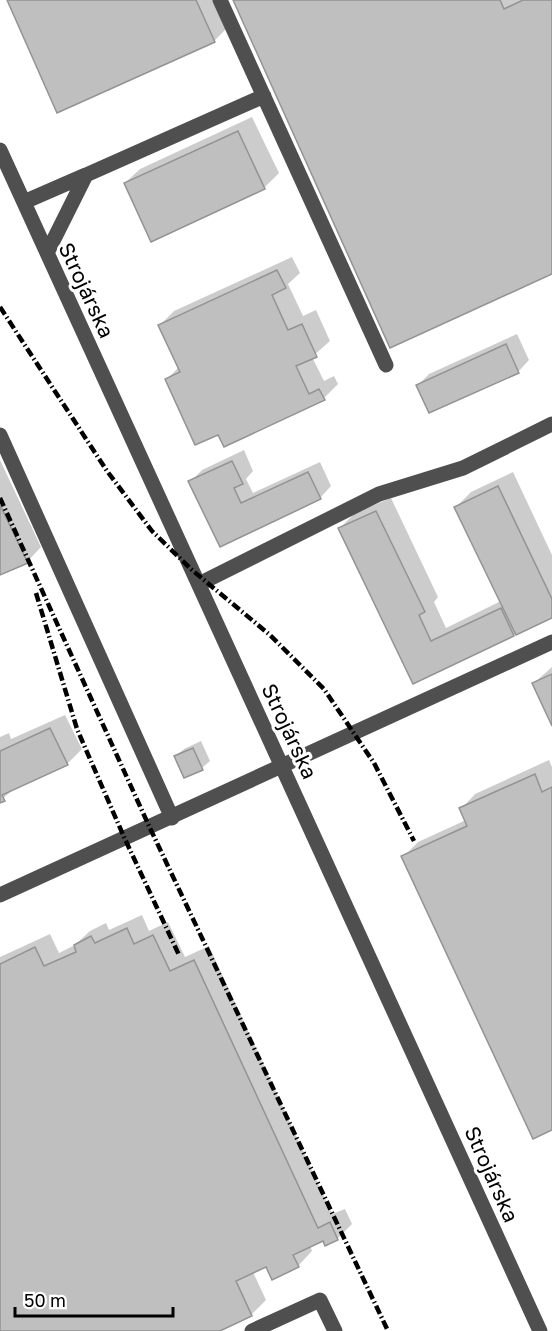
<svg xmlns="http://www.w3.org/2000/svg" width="552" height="1331" viewBox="0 0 552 1331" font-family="'Golos Text',sans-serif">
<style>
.shadow{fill:#0003}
.building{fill:#bfbfbf;stroke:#939393;stroke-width:1.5}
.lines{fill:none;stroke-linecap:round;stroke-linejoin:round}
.minor{stroke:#4f4f4f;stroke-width:15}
.rail{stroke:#000;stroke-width:4.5;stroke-dasharray:9 3 1.5 3;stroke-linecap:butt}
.labels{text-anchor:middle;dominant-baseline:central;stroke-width:6;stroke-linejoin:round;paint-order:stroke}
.street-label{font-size:21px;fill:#000;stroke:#fff}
</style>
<rect width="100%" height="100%" fill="#fff"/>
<path class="shadow" d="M 9,0 L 217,0 L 229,26 L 215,40 L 58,111 Z
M 234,0 L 552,0 L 552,273 Z
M 252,117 L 279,173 L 264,188 L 151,240 L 125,183 L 140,169 Z
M 292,257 L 300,273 L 288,284 L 303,316 L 316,310 L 330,341 L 312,357 L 324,381 L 334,376 L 338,384 L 324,398 L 218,433 L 167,379 L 179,367 L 160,325 L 174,311 Z
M 517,334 L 529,360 L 518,372 L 418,385 L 429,374 Z
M 244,450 L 253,471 L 246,479 L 253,493 L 320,462 L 331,486 L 320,498 L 220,545 L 190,482 L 202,470 Z
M 0,460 L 41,547 L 27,562 L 0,574 Z
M 513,472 L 552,555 L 552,617 L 414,682 L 340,528 L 355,513 L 391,498 L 438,597 L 434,602 L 446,628 L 501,601 L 456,507 L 471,492 Z
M 552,667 L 552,722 L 534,683 Z
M 65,715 L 82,749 L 67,764 L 16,787 L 0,801 L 0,737 L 9,733 L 11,739 Z
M 201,741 L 210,761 L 202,768 L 185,776 L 176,756 L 184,749 Z
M 549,760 L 552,767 L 552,1129 L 403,857 L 418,842 L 466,820 L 461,809 L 475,794 Z
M 142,915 L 149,931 L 168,922 L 185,957 L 209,946 L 332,1214 L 345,1209 L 352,1224 L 337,1239 L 323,1239 L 310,1245 L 312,1251 L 298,1266 L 267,1265 L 253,1272 L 266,1300 L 251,1315 L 216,1331 L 0,1331 L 0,957 L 50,934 L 59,953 L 75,945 L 90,931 L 106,923 L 109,930 Z"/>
<path class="building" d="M 7,0 L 196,0 L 215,42 L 57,113 Z
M 233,0 L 500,0 L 504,9 L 523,0 L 552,0 L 552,274 L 390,348 Z
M 238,131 L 265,189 L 151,242 L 124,183 Z
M 277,270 L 286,288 L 272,295 L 288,330 L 302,324 L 317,357 L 296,366 L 309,394 L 319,389 L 325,400 L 224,447 L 218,435 L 195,445 L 165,379 L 180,372 L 158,325 Z
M 506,344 L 519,373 L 429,413 L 416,385 Z
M 232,461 L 243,484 L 234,488 L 241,503 L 308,472 L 321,499 L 220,547 L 188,481 Z
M 498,486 L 552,599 L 552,618 L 516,635 L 454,507 Z
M 0,505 L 28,563 L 0,575 Z
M 376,511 L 425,612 L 419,615 L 431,641 L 501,608 L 514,636 L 413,684 L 338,528 Z
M 552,674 L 552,726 L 532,683 Z
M 50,728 L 68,765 L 2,795 L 5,801 L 0,803 L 0,751 Z
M 193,748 L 203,770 L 184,778 L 174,756 Z
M 535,774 L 542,792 L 552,787 L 552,1130 L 533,1139 L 401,856 L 467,826 L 459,808 Z
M 127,928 L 134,944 L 153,935 L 170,971 L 194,960 L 318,1228 L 330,1222 L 338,1240 L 325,1246 L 323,1241 L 293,1255 L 299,1267 L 272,1280 L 266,1267 L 236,1281 L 252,1316 L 220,1331 L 0,1331 L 0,964 L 35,947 L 44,966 L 76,952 L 74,945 L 91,936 L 95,943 Z"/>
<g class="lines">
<path class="minor" d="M 220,0 L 386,365
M 0,150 L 540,1331
M 24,202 L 86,175
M 47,253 L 86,175 L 264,96
M 0,435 L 172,818
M 199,584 L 379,494 L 463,468 L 552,424
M 0,895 L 552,642
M 252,1331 L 320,1300 L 335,1331"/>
<path class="rail" d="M 0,307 L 107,471 L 152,531 L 192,570 L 270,635 L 324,689 L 374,763 L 414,841
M 0,498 L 149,826 L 388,1331
M 36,593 L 77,729 L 124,837 L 179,955"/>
</g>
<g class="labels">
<g class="street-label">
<text transform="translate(87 290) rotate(65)">Strojárska</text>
<text transform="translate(290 731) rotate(65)">Strojárska</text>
<text transform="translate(492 1174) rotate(66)">Strojárska</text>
</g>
</g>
<path d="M15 1307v9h158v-9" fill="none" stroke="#000000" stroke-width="3"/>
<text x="24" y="1307" font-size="18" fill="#000000" stroke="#ffffff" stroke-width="4.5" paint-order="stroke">50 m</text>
</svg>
